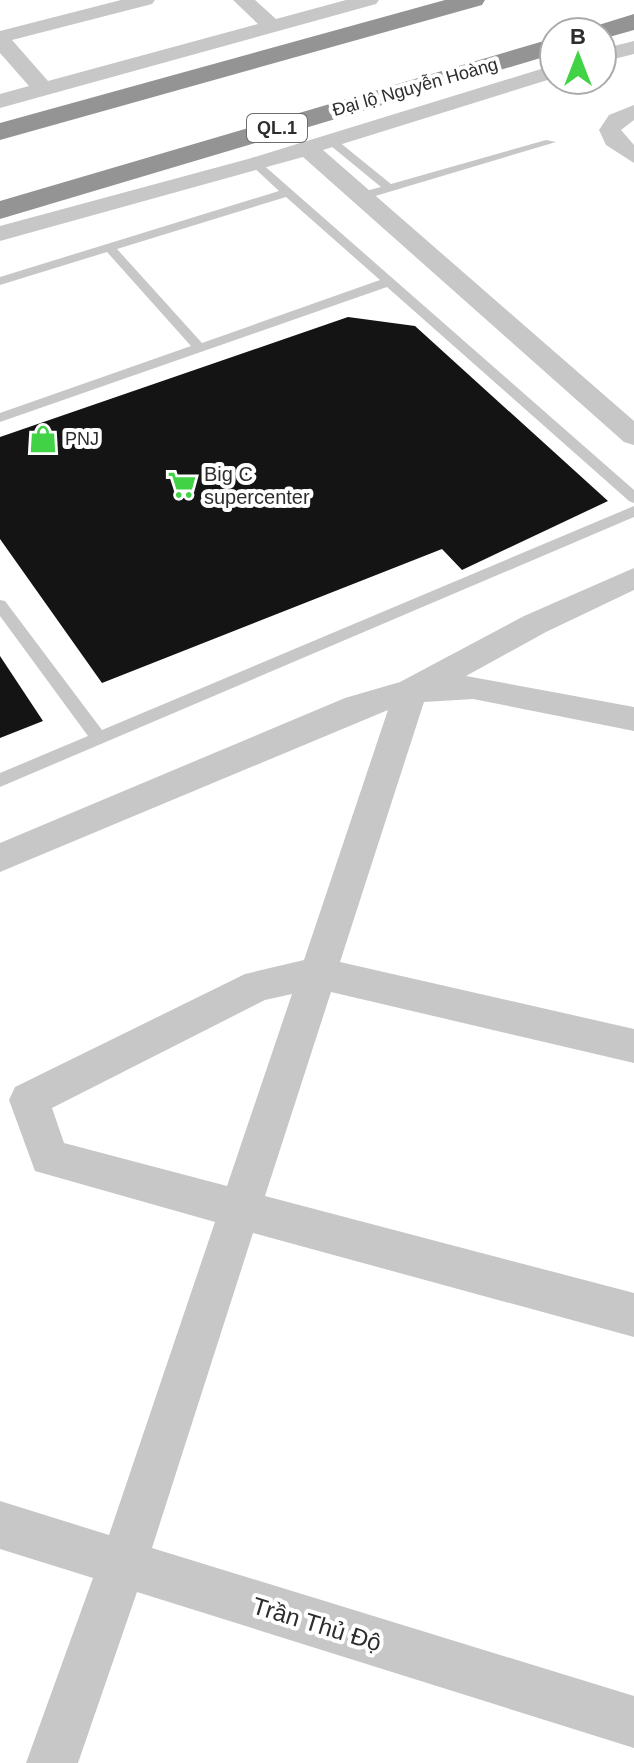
<svg xmlns="http://www.w3.org/2000/svg" width="634" height="1763" viewBox="0 0 634 1763" font-family="Helvetica,sans-serif">
<style>
.building{fill:#141414}
.lines{fill:none;stroke-linecap:round;stroke-linejoin:round}
.lane{fill:#c7c7c7;fill-rule:evenodd}
.street{fill:#c7c7c7;fill-rule:evenodd}
.highway{fill:#949494;fill-rule:evenodd}
.labels{text-anchor:middle;dominant-baseline:central;stroke-width:8;stroke-linejoin:round;paint-order:stroke}
.far-street-label{font-size:18px;fill:#2d2d2d;stroke:#fff}
.shield{fill:#fff;stroke:#6c6c6c;stroke-width:2}
.shield-label{font-size:18px;font-weight:bold;fill:#2d2d2d}
.far-poi-label{font-size:18px;fill:#2d2d2d;stroke:#fff;text-anchor:start}
.poi-label{font-size:20px;fill:#2d2d2d;stroke:#fff;text-anchor:start}
.near-street-label{font-size:24px;fill:#2d2d2d;stroke:#fff}
</style>
<rect width="100%" height="100%" fill="#fff"/>
<path class="building" d="M 348,317 L 415,326 L 608,501 L 462,570 L 442,549 L 102,683 L 0,539 L 0,437 Z
M 0,656 L 43,721 L 0,738 Z"/>
<g class="lines">
<path class="lane" d="M 325,137 L 333,137 L 391,184 L 546,140 L 556,142 L 362,200 L 358,199 L 358,193 L 381,187 L 325,141 Z
M 252,162 L 260,162 L 634,490 L 634,503 L 629,501 L 387,287 L 0,422 L 0,413 L 191,346 L 107,252 L 0,285 L 0,277 L 279,191 L 252,166 ZM 286,197 L 380,280 L 202,343 L 117,249 Z
M 634,506 L 634,517 L 0,787 L 0,773 L 88,736 L 0,616 L 0,600 L 5,601 L 102,730 Z"/>
<path class="street" d="M 121,0 L 155,0 L 152,4 L 12,40 L 48,81 L 258,24 L 233,0 L 255,0 L 276,19 L 346,0 L 379,0 L 376,4 L 0,108 L 0,94 L 29,86 L 0,53 L 0,31 Z
M 634,41 L 634,54 L 602,62 L 602,49 Z
M 554,65 L 554,78 L 323,150 L 634,421 L 634,445 L 624,442 L 303,157 L 0,241 L 0,226 L 248,159 Z
M 634,105 L 634,120 L 621,130 L 634,145 L 634,163 L 606,145 L 599,130 L 609,115 Z
M 634,568 L 634,590 L 546,632 L 466,676 L 634,707 L 634,731 L 473,699 L 424,702 L 340,962 L 634,1029 L 634,1063 L 331,992 L 265,1196 L 634,1293 L 634,1337 L 253,1233 L 152,1548 L 634,1696 L 634,1748 L 137,1592 L 78,1763 L 26,1763 L 93,1578 L 0,1549 L 0,1501 L 109,1535 L 215,1222 L 35,1171 L 9,1100 L 15,1087 L 245,974 L 304,960 L 388,710 L 0,872 L 0,843 L 345,698 L 400,682 L 524,616 ZM 292,994 L 227,1186 L 64,1143 L 52,1108 L 265,1000 Z"/>
<path class="highway" d="M 445,0 L 485,0 L 482,5 L 0,140 L 0,123 Z
M 634,14 L 634,30 L 602,39 L 602,32 L 588,32 L 592,27 Z
M 554,38 L 554,54 L 0,219 L 0,201 Z"/>
</g>
<defs>
<symbol id="shop-bare" viewBox="-9 -9 18 18"><path d="M-5-2.5h2.3a2.7 3.5 0 0 1 5.4 0H5L5.5 6h-11ZM-1.5-2.5h3a1.5 2.3 0 0 0-3 0Z" fill="#41d246" stroke="#fff" stroke-width="2.5" paint-order="stroke"/></symbol>
<symbol id="supermarket-bare" viewBox="-9 -9 18 18"><path d="M-6-5.5h2.5l.6 2H6L4.5 2H-2.5L-4.4-4H-6ZM-1.5 3.2a1.3 1.3 0 1 0 .1 0ZM3 3.2a1.3 1.3 0 1 0 .1 0Z" fill="#41d246" stroke="#fff" stroke-width="2.5" paint-order="stroke"/></symbol>
</defs>
<g fill-rule="evenodd">
<use href="#shop-bare" x="23" y="419" width="40" height="40"/>
<use href="#supermarket-bare" x="162" y="465" width="40" height="40"/>
</g>
<g class="labels">
<g class="far-street-label">
<text transform="translate(415 87) rotate(-16)">Đại lộ Nguyễn Hoàng</text>
</g>
<rect class="shield" x="247" y="114" width="60" height="28" rx="6"/>
<g class="shield-label">
<text x="277" y="128">QL.1</text>
</g>
<g class="far-poi-label">
<text x="65" y="439">PNJ</text>
</g>
<g class="poi-label">
<text x="204" y="474">Big C<tspan x="204" dy="23">supercenter</tspan></text>
</g>
<g class="near-street-label">
<text transform="translate(317 1624) rotate(17)">Trần Thủ Độ</text>
</g>
</g>
<g transform="translate(578 56)"><circle r="38" fill="#ffffff" stroke="#ababab" stroke-width="2"/>
<path d="M0-6L14 30L0 20L-14 30Z" fill="#41d246"/>
<text y="-12" font-size="22" font-weight="bold" text-anchor="middle" fill="#2d2d2d">B</text>
</g>
</svg>
